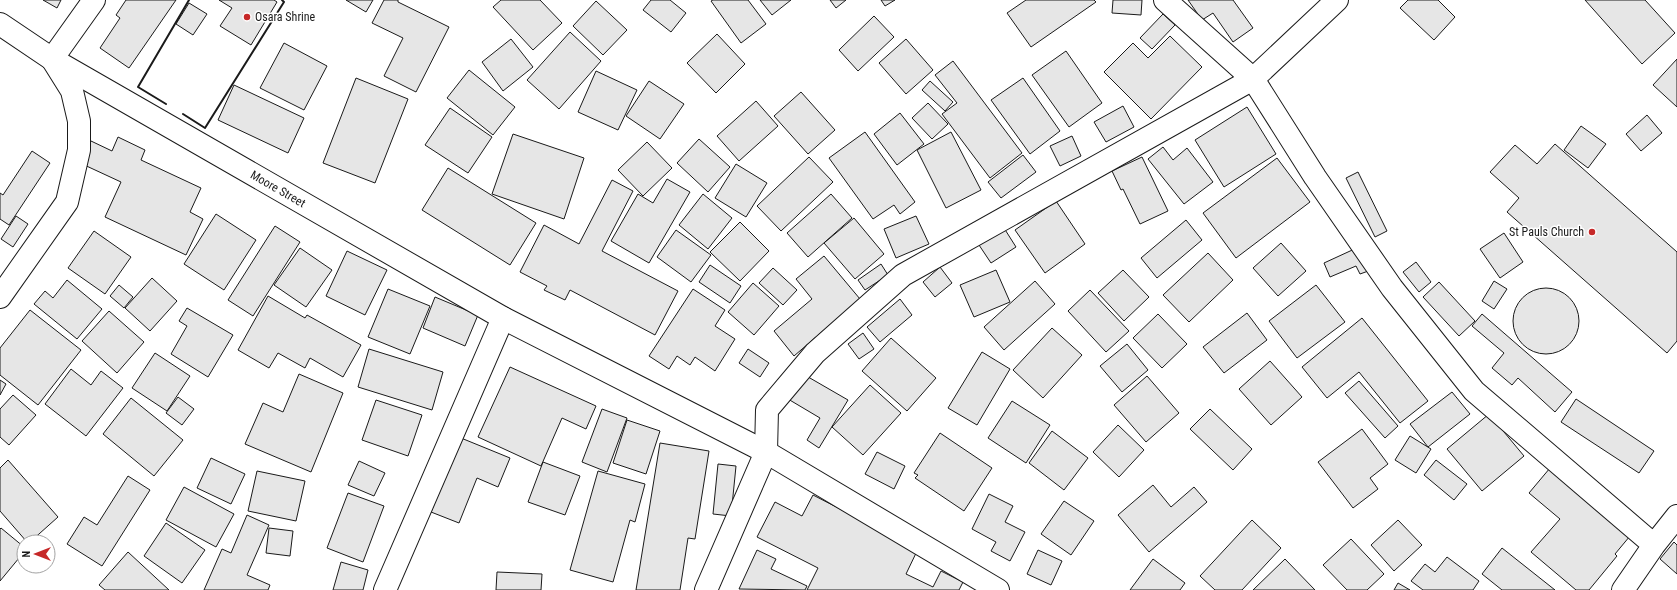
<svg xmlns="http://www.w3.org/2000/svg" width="1677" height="590" viewBox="0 0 1677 590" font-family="'Roboto Condensed',sans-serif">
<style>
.building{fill:#e6e6e6;stroke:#1a1a1a}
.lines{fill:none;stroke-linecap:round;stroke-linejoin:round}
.street-casing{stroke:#1a1a1a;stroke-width:24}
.secondary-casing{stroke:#1a1a1a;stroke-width:24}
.street{stroke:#fff;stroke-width:22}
.secondary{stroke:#fff;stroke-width:22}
.wall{stroke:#1a1a1a;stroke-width:2}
.poi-dot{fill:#c62828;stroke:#fff;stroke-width:1.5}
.labels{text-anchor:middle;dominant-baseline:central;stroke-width:3;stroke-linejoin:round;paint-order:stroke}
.poi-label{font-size:12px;fill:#1a1a1a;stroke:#fff;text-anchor:start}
.street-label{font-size:12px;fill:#1a1a1a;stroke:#fff}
</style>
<rect width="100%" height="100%" fill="#fff"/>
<path class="building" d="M 43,0 L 61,0 L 57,8 Z
M 126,0 L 176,0 L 129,68 L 100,48 L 120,18 L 116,15 Z
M 219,0 L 274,0 L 277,2 L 251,45 L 220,26 L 232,8 Z
M 346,0 L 373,0 L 366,12 Z
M 384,0 L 398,0 L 398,2 L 449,27 L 416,92 L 384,76 L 403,38 L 372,23 Z
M 501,0 L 540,0 L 562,23 L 533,50 L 493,7 Z
M 651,0 L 670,0 L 686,13 L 671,32 L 643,10 Z
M 713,0 L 748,0 L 766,24 L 741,43 L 711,1 Z
M 760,0 L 791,0 L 772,15 Z
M 830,0 L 846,0 L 836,8 Z
M 881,0 L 895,0 L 885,6 Z
M 1026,0 L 1094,0 L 1096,2 L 1031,47 L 1007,13 Z
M 1113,0 L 1142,0 L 1141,15 L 1112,13 Z
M 1188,0 L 1233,0 L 1253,28 L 1233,42 L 1213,13 L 1202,20 Z
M 1408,0 L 1438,0 L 1455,17 L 1434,40 L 1400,8 Z
M 1585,0 L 1645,0 L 1675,33 L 1642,64 Z
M 596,1 L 627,30 L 603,55 L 573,26 Z
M 189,3 L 207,14 L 193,35 L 176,24 Z
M 1163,14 L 1175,25 L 1152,49 L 1140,38 Z
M 874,16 L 894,37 L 858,71 L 839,50 Z
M 570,32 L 601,61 L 559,109 L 527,80 Z
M 717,34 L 745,64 L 716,93 L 687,63 Z
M 1170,36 L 1202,67 L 1151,119 L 1104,72 L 1133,43 L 1148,58 Z
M 511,39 L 533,67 L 503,91 L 482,62 Z
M 906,39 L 933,70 L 906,94 L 879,63 Z
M 284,43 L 327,66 L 304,110 L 260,88 Z
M 1066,51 L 1102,103 L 1069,127 L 1032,75 Z
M 1677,59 L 1677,107 L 1653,85 Z
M 953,61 L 1022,153 L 990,178 L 942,114 L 957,103 L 935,75 Z
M 469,70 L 515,107 L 493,135 L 447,98 Z
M 596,71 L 637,90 L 618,130 L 578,112 Z
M 356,78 L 408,99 L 375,183 L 323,163 Z
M 1023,78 L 1060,131 L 1030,154 L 991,100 Z
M 649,81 L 684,104 L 660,139 L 626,116 Z
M 930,81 L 953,102 L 945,111 L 922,90 Z
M 234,85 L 304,118 L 288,153 L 218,120 Z
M 801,92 L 835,130 L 808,154 L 774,116 Z
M 756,101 L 778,126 L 739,161 L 717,136 Z
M 928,103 L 948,124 L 932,139 L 912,118 Z
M 1123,106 L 1134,127 L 1106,142 L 1094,122 Z
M 1247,107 L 1276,154 L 1224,187 L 1195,140 Z
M 450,108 L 492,137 L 468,173 L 425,145 Z
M 900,113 L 924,144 L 897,165 L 874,134 Z
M 1647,115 L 1662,133 L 1641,151 L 1626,134 Z
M 1581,126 L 1606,144 L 1588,168 L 1564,150 Z
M 865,132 L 915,202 L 900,214 L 894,205 L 873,219 L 829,158 Z
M 951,132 L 981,190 L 946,208 L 917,150 Z
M 513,134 L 584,158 L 564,219 L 492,194 Z
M 1072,136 L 1081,156 L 1060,166 L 1050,146 Z
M 118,137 L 145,150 L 141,160 L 201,188 L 190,212 L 203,219 L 186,255 L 105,217 L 121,182 L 80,163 L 91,141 L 112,151 Z
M 699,139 L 730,167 L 708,192 L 677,163 Z
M 647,142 L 672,168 L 643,196 L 618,170 Z
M 1555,144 L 1677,252 L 1677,341 L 1667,353 L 1507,212 L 1519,198 L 1490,172 L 1515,145 L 1537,164 Z
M 1163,147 L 1173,160 L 1187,148 L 1213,182 L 1184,204 L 1148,159 Z
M 32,151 L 50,163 L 9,225 L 0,219 L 0,193 L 3,195 Z
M 1023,155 L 1036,172 L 1001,198 L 988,182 Z
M 809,157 L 833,182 L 781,231 L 757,206 Z
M 1142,157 L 1168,211 L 1140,224 L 1123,189 L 1121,190 L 1112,171 Z
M 1277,158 L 1310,202 L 1236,258 L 1203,213 Z
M 736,164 L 767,183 L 746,217 L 715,198 Z
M 448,168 L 536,223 L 510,265 L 422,210 Z
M 1358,172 L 1387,231 L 1375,237 L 1346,178 Z
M 667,179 L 690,192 L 649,263 L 611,241 L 638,194 L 653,203 Z
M 612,180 L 633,191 L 602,251 L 678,291 L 655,335 L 570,290 L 565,300 L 544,290 L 547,286 L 520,272 L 544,225 L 579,244 Z
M 703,194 L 732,218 L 708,249 L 679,225 Z
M 831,194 L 852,218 L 808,257 L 787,233 Z
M 1056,201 L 1085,244 L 1045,273 L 1015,230 Z
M 216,214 L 256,240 L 224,290 L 184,264 Z
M 16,216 L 28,224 L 13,247 L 1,239 Z
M 916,216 L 929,244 L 896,258 L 884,229 Z
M 854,218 L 884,254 L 855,279 L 824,243 Z
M 1186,220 L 1202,240 L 1157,278 L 1141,258 Z
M 740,222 L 769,251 L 740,281 L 710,252 Z
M 275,226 L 300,242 L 253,316 L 228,300 Z
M 1004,228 L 1016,247 L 991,263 L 979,245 Z
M 676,230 L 711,255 L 691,282 L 657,257 Z
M 94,231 L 131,257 L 105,294 L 68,268 Z
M 1504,233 L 1523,262 L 1500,278 L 1480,249 Z
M 1281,243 L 1306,271 L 1278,296 L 1253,268 Z
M 1361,246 L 1371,270 L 1360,274 L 1356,266 L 1330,277 L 1324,263 Z
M 300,248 L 332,270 L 306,307 L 274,285 Z
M 347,251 L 387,270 L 365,315 L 326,296 Z
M 1208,253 L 1233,280 L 1189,322 L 1163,295 Z
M 824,256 L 860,299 L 794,356 L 774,331 L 812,299 L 796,279 Z
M 1416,262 L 1431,282 L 1419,292 L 1403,272 Z
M 881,264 L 888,275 L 865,290 L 858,280 Z
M 710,265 L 741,286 L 730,303 L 699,282 Z
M 940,267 L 952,283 L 935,297 L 923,282 Z
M 773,268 L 797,290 L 783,305 L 759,283 Z
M 996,270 L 1010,302 L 974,317 L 960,285 Z
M 1123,270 L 1149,297 L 1124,321 L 1098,293 Z
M 152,278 L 177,301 L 150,331 L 125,308 Z
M 67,280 L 102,309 L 77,339 L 34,304 L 45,291 L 53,298 Z
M 1035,281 L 1055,304 L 1004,350 L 984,327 Z
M 1494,281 L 1507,289 L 1494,309 L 1482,301 Z
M 1439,282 L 1475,321 L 1459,336 L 1423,297 Z
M 753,283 L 779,306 L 754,335 L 728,312 Z
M 119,285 L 133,297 L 124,308 L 110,296 Z
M 1316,285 L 1345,322 L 1297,358 L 1269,321 Z
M1513 321a33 33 0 1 1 66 0a33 33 0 1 1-66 0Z
M 388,289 L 430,306 L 410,354 L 368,337 Z
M 693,289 L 725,310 L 715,326 L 735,339 L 715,371 L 695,357 L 690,365 L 677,356 L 669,369 L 649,356 Z
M 1090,290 L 1129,331 L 1106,352 L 1068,311 Z
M 268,296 L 305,318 L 307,315 L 361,345 L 343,377 L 310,358 L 305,368 L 278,353 L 269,368 L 238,350 Z
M 435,297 L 478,315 L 465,346 L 423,328 Z
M 900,299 L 912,315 L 880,342 L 867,327 Z
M 187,308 L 233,335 L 208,377 L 171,354 L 187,326 L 179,321 Z
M 30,310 L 81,350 L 38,405 L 0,375 L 0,348 Z
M 109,311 L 144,342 L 117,373 L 82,341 Z
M 1247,313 L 1267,340 L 1224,373 L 1203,347 Z
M 1158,314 L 1187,344 L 1162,368 L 1133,338 Z
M 1482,314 L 1572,392 L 1555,412 L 1518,378 L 1512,385 L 1492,368 L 1504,353 L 1472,326 Z
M 1362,318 L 1428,401 L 1400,423 L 1359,372 L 1327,398 L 1302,367 Z
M 1052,328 L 1082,355 L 1043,398 L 1013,370 Z
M 863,333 L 874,349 L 859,359 L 848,344 Z
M 891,338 L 936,378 L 907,411 L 862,371 Z
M 1127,344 L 1148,370 L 1122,392 L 1100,366 Z
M 369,349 L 443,372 L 432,410 L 358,387 Z
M 748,349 L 769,363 L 760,377 L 739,363 Z
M 982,352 L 1010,369 L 977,425 L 948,408 Z
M 155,353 L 190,376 L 167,411 L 132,388 Z
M 1270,361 L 1302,397 L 1271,425 L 1239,389 Z
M 510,367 L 596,406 L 586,429 L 562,418 L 541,466 L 478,437 Z
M 71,369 L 91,385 L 101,371 L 123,388 L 86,436 L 45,404 Z
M 299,374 L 343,393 L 311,472 L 245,444 L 263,403 L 283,412 Z
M 803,374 L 848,400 L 819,448 L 807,440 L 820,418 L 788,399 Z
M 1147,376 L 1179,413 L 1146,442 L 1114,405 Z
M 0,380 L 6,384 L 0,395 Z
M 1359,381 L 1398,426 L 1385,438 L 1345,393 Z
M 870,385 L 901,413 L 863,455 L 832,427 Z
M 1452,392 L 1470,414 L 1428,447 L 1410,424 Z
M 13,395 L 36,415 L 9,445 L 0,437 L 0,409 Z
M 178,397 L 194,409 L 182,425 L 166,413 Z
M 131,398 L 183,440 L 154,476 L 103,434 Z
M 1576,399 L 1654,451 L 1639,473 L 1561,422 Z
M 376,400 L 422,415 L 408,456 L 362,440 Z
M 1012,401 L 1050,425 L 1026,463 L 988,438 Z
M 602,409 L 627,418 L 607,472 L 582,462 Z
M 1210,409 L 1252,449 L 1233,470 L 1190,429 Z
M 1489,414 L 1524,456 L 1482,491 L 1447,449 Z
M 627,420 L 660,431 L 646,474 L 613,463 Z
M 1118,425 L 1144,450 L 1119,477 L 1093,452 Z
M 1362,429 L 1388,464 L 1370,478 L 1378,489 L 1353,508 L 1318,462 Z
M 1052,431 L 1088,458 L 1064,490 L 1029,463 Z
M 940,433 L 992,468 L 964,511 L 915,478 L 918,475 L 914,473 Z
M 1410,436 L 1431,449 L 1416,473 L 1395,460 Z
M 461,438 L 510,458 L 498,487 L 477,478 L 459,523 L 431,512 Z
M 660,443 L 709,451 L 695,539 L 688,538 L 680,590 L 636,590 Z
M 877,452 L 905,466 L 894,489 L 865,474 Z
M 211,458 L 245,474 L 231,504 L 197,488 Z
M 8,460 L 58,517 L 30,542 L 27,542 L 0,511 L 0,468 Z
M 1436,460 L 1467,484 L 1454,500 L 1424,475 Z
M 359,461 L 385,473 L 374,496 L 348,485 Z
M 543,462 L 580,476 L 565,515 L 528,502 Z
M 718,464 L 736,466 L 731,516 L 713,514 Z
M 1550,468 L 1630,536 L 1615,554 L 1617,556 L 1589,590 L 1576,590 L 1531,552 L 1560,519 L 1529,493 Z
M 257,471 L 305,481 L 296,521 L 248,511 Z
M 598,471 L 645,484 L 635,522 L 630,520 L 613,582 L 570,570 Z
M 128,476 L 150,490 L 102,566 L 67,544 L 84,517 L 97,525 Z
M 1153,485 L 1171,507 L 1194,487 L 1207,502 L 1149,552 L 1118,515 Z
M 184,487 L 234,514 L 216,547 L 166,520 Z
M 348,493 L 384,506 L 363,562 L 327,548 Z
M 989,494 L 1013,506 L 1005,522 L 1025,532 L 1010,561 L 991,551 L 996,542 L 972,529 Z
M 813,495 L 918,549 L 906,574 L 933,587 L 941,571 L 963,582 L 959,590 L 807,590 L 818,568 L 757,537 L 775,502 L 802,516 Z
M 1064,501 L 1094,521 L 1071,555 L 1041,534 Z
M 247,515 L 269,525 L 247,575 L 270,585 L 268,590 L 204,590 L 222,549 L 231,553 Z
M 1252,520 L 1281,548 L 1242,590 L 1215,590 L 1200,576 Z
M 1398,520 L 1422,545 L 1394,571 L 1371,545 Z
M 166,523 L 205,550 L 182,583 L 144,556 Z
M 1,528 L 24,547 L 24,552 L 0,581 L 0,529 Z
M 269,528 L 293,531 L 290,556 L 266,553 Z
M 1351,539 L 1384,574 L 1367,590 L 1347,590 L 1323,565 Z
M 1674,542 L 1677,545 L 1677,574 L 1660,559 Z
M 1502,548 L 1555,590 L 1502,590 L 1482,574 Z
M 757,550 L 776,559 L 771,569 L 807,586 L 805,590 L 739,589 Z
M 1038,550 L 1062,561 L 1051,585 L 1027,574 Z
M 128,552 L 169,590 L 105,590 L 99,585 Z
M 1447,557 L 1479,581 L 1473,590 L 1423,590 L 1411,581 L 1425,564 L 1435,572 Z
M 1153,559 L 1185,583 L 1180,590 L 1130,590 Z
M 1285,559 L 1315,590 L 1253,590 Z
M 341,562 L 368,570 L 363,590 L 333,590 Z
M 497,572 L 542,574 L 541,590 L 496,590 Z
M 1398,583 L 1410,590 L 1394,590 Z"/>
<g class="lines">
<defs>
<path id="street" d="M 1165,0 L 1253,79 L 1315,177 L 1392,288 L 1474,391 L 1654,545
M 0,297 L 67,202 L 79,150 L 79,121 L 72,91 L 52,59 L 94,0
M 385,590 L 503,318
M 706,590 L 766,452 L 767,410 L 815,353 L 903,275 L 1253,79 L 1337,0
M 1623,590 L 1654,545 L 1677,516"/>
<path id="secondary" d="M 0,24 L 52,59 L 503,318 L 766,452 L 998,590"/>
</defs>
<use href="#street" class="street-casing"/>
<use href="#secondary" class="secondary-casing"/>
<use href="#street" class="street"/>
<use href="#secondary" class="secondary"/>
<path class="wall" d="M 166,104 L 138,87 L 189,0
M 183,114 L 205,128 L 284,2 L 282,0"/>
</g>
<g class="poi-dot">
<circle cx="247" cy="17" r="4"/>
<circle cx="1592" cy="232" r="4"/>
</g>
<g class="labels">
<g class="poi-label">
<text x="255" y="17">Osara Shrine</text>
<text x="1584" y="232" text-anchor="end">St Pauls Church</text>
</g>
<g class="street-label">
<text transform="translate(278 189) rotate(30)">Moore Street</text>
</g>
</g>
<g transform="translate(36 554) rotate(270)"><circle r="19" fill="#ffffff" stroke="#a3a3a3"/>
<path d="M0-3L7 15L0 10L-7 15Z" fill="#c62828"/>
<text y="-6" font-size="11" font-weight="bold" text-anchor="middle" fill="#1a1a1a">N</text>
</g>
</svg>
